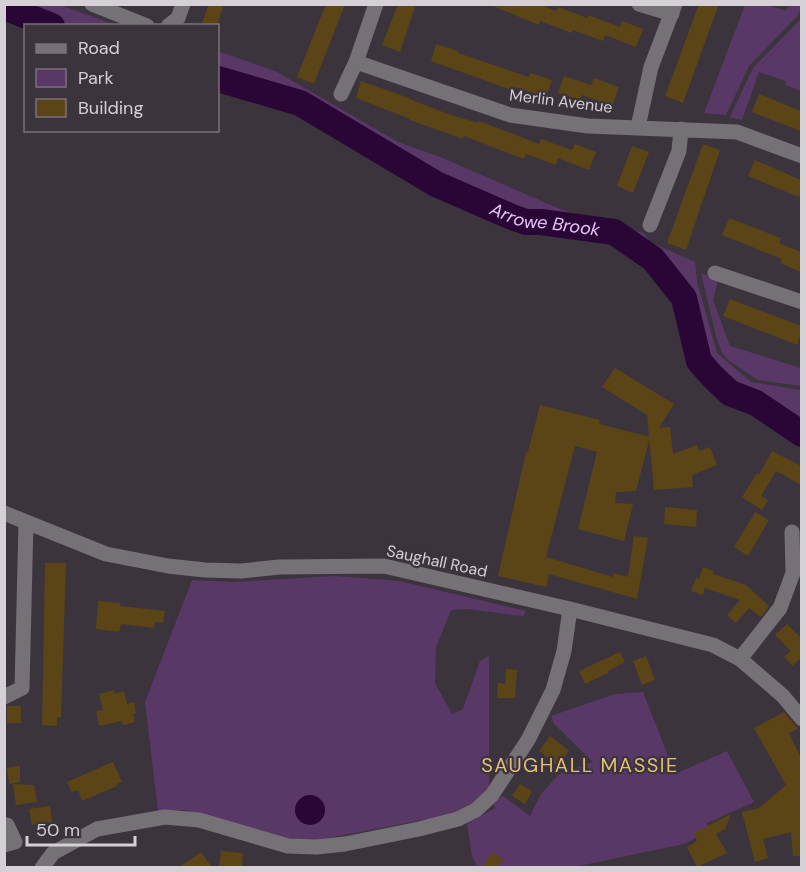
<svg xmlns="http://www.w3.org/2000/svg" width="806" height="872" viewBox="0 0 806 872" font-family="'DM Sans',sans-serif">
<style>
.green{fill:#593868}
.water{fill:#2a0637}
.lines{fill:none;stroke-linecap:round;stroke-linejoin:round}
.river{stroke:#2a0637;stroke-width:26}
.building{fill:#5b4516}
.minor{stroke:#757176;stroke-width:15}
.labels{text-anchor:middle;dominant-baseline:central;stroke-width:4.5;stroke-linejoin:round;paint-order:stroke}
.street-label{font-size:16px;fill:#d4d0d6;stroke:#3b343d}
.water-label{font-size:18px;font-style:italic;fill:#e8c1fb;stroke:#3b343d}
.quarter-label{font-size:20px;letter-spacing:1.5px;fill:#e4bf77;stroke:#3b343d}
</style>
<rect width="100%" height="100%" fill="#3b343d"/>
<path class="green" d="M 4,5 L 60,5 L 116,25 L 52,25 L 5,7 Z
M 745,5 L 767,5 L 786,11 L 789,5 L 802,6 L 798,15 L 749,66 L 726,115 L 704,113 Z
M 801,19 L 801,91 L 785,85 L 786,81 L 759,72 L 742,120 L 730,117 L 753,68 Z
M 218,51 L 277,72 L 398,142 L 440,157 L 560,209 L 598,222 L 644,233 L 650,242 L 695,262 L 697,282 L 717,353 L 751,382 L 801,390 L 801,427 L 713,371 L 702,351 L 697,317 L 681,284 L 659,258 L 614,232 L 541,222 L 526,222 L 436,184 L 300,103 L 218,79 Z
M 701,273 L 718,280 L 713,300 L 730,346 L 801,368 L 801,386 L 758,380 L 728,360 L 722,353 L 716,336 Z
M 334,576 L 399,581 L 526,611 L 523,616 L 467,609 L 451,610 L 436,647 L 435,683 L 452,714 L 463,709 L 480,661 L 489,656 L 489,788 L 475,802 L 454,814 L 307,842 L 273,836 L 184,810 L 158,811 L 145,702 L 192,580 L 235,582 Z
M 643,692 L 675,774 L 727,751 L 754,802 L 707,823 L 709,831 L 684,844 L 574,867 L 497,867 L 503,860 L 493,853 L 482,867 L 477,866 L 472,856 L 467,824 L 495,808 L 493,802 L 503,796 L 530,816 L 541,794 L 559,774 L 593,762 L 554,724 L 551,716 L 615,694 Z"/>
<path class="water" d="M295 810a15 15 0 1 1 30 0a15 15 0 1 1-30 0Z"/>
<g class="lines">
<g class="river">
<path d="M 4,7 L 52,26"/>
<path id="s1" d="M 218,79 L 300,103 L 436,184 L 512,217 L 526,222 L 541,222 L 614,232 L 653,259 L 684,298 L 699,361 L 712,376 L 730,393 L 756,403 L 802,434"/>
</g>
</g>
<path class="building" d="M 209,4 L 224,4 L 217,26 L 201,26 Z
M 326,4 L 345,4 L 314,84 L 297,77 Z
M 398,4 L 416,4 L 400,52 L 382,45 Z
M 488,4 L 539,4 L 556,11 L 558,7 L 587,18 L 588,15 L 620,27 L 622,21 L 643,29 L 636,47 L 605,35 L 603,41 L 573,30 L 572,33 L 540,21 L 539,25 Z
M 699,4 L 719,4 L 683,103 L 665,96 Z
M 436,44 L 458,51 L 458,53 L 529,77 L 530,73 L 552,80 L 546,97 L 515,87 L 514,91 L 431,61 Z
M 564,76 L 591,85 L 594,78 L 619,87 L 612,106 L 582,95 L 580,100 L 558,93 Z
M 361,81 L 409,98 L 409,99 L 448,114 L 478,123 L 479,121 L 539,144 L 541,139 L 572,150 L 575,144 L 596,152 L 589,170 L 558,158 L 556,165 L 526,154 L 524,159 L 464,136 L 463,139 L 410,120 L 410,119 L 356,98 Z
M 759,94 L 801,111 L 801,131 L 752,112 Z
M 703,144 L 720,150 L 686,250 L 667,243 Z
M 632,146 L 649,152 L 633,193 L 617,186 Z
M 755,160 L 801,180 L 801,190 L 799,197 L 748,176 Z
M 729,218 L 781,238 L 779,243 L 801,252 L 801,272 L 780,263 L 782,259 L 722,235 Z
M 730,299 L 801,326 L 801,333 L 797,345 L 723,316 Z
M 615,368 L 674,404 L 659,428 L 670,427 L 673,454 L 697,445 L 699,451 L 710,447 L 717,465 L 692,475 L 693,487 L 654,490 L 647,415 L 602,387 Z
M 540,405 L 600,420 L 599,424 L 650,437 L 636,491 L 616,492 L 615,503 L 633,504 L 624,541 L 578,529 L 597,452 L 575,446 L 546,557 L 613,577 L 614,573 L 628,577 L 634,536 L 648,538 L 637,599 L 549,574 L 546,587 L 498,576 L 526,452 L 528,452 Z
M 772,451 L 801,466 L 801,485 L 776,471 L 761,496 L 768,500 L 762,510 L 742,497 L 757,473 L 759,475 Z
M 665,507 L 697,510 L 696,527 L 664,524 Z
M 755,512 L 769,520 L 748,556 L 734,547 Z
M 45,563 L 66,563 L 61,717 L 57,717 L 57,726 L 42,725 Z
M 703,567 L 714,571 L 713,574 L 746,585 L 769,606 L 761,617 L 749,608 L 736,623 L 727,615 L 740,600 L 705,588 L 703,595 L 691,591 L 696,578 L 699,579 Z
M 98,601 L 120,603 L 120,606 L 165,611 L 163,623 L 155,622 L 154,628 L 121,624 L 119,632 L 96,629 Z
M 787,624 L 801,638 L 801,661 L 799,659 L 793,666 L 784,657 L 791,651 L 775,635 Z
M 620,652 L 625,662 L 608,671 L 608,673 L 585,684 L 579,671 Z
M 646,656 L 655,680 L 642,685 L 633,661 Z
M 506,669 L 517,670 L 515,698 L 497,698 L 498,683 L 505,684 Z
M 114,690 L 115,694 L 124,691 L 127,704 L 134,702 L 136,713 L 133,714 L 135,722 L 123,725 L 122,721 L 99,726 L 96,711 L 103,710 L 99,694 Z
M 7,706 L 21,706 L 21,723 L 7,723 Z
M 784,712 L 798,729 L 789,733 L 801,758 L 801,856 L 793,856 L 791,832 L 763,839 L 768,858 L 755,862 L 742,812 L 759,808 L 786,785 L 754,728 Z
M 550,736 L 569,751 L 557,766 L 539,751 Z
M 113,762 L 122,782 L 116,784 L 117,786 L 82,801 L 78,790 L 72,792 L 67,782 Z
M 20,766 L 20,782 L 9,784 L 7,768 Z
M 13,784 L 34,785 L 37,802 L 16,805 Z
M 520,784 L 532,791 L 525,804 L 512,796 Z
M 50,806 L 52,822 L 32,825 L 29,809 Z
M 731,814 L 725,829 L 716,834 L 727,853 L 697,867 L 687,847 L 697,841 L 694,833 Z
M 221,851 L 243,853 L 242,867 L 219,867 Z
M 201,852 L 212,867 L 179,867 Z
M 493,852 L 503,860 L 497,867 L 482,867 Z"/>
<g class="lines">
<path class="minor" d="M 92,4 L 147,26
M 639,4 L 672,14
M 168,26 L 178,18 L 183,4
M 356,62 L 510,115 L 588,126 L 737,132 L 802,156
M 341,94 L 356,62 L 376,4
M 638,127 L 651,67 L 675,4
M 650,225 L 679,151 L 681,129
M 715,273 L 802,302
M 4,513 L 106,554 L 168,566 L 205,570 L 241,571 L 279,567 L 384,566 L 570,609 L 713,645 L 740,659 L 783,696 L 802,719
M 740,659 L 780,608 L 793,573 L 792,532
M 4,697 L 22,688 L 26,522
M 4,845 L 15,842 L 7,825
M 42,868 L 53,853 L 97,829 L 165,817 L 199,820 L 288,846 L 316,847 L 345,844 L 419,829 L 458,819 L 476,810 L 492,795 L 528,740 L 553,690 L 564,651 L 570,609"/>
</g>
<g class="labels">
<g class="street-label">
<text transform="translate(561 101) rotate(7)">Merlin Avenue</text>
<text transform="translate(437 561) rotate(12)">Saughall Road</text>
</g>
<g class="water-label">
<text stroke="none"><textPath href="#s1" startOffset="360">Arrowe Brook</textPath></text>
</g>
<g class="quarter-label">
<text x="580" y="765">SAUGHALL MASSIE</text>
</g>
</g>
<rect width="806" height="872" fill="none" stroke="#d4d0d6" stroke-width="12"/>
<rect x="24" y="24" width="195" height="108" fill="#3b343d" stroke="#78727a" stroke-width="1.5"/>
<rect x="36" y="44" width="30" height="9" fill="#757176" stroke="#78727a" stroke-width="1.5"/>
<text x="78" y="54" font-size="18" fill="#d4d0d6">Road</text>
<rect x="36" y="69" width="30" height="18" fill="#593868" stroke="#78727a" stroke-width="1.5"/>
<text x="78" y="84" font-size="18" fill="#d4d0d6">Park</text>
<rect x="36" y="99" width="30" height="18" fill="#5b4516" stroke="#78727a" stroke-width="1.5"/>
<text x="78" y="114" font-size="18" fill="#d4d0d6">Building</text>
<path d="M27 836v9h108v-9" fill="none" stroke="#d4d0d6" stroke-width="3"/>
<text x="36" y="836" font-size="18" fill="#d4d0d6" stroke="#3b343d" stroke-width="4.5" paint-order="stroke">50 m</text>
</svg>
